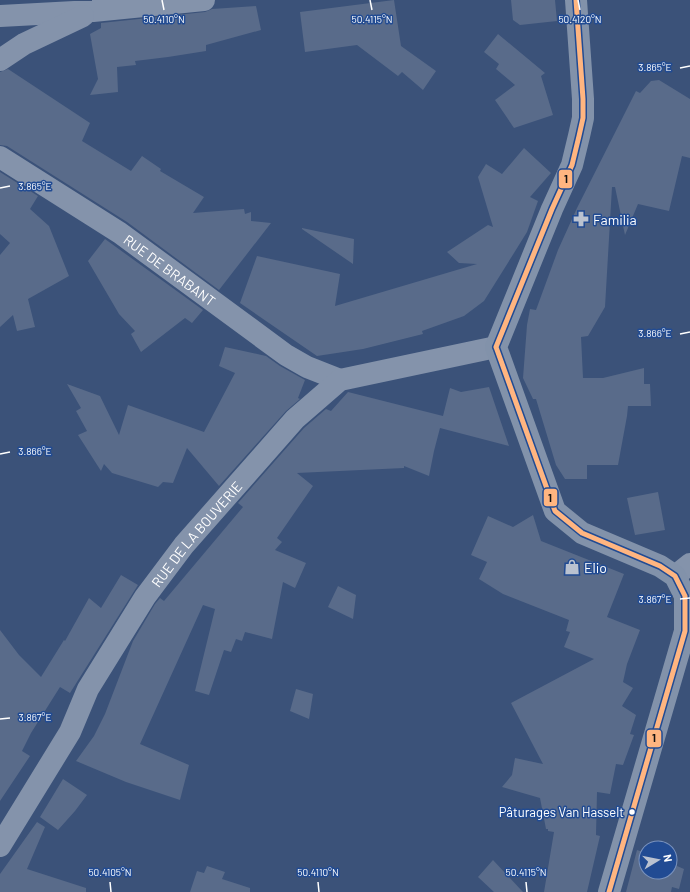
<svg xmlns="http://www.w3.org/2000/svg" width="690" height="892" viewBox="0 0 690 892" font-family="Barlow,sans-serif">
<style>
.building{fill:#596b8a}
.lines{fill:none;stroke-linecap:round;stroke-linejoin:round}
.minor{stroke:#8493ab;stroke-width:22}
.major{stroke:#8292aa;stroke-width:22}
.bus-1-casing{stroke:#214b93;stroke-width:8}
.bus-1{stroke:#ffb580;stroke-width:5}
.ticks{fill:none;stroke:#fff;stroke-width:1.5}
.bus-dot{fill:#fff;stroke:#214b93;stroke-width:1.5}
.labels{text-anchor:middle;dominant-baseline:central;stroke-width:3;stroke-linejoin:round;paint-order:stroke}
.bus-label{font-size:13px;fill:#fff;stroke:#214b93;text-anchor:end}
.poi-label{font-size:14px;fill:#fff;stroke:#214b93;text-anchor:start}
.street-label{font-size:14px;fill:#fff;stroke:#214b93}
.ticks-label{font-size:10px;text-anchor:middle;fill:#fff;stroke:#214b93;stroke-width:3;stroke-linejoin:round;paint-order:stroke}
.line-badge{stroke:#214b93;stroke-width:1.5}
.pale-badge-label{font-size:11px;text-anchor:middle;font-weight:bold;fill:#111}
</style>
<rect width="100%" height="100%" fill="#3b5279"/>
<path class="building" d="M 394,0 L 401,46 L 436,71 L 423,90 L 402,72 L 398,76 L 357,45 L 305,52 L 300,12 Z
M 511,0 L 555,0 L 557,21 L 520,25 L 513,20 Z
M 256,6 L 261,30 L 206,45 L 206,51 L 168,57 L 135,61 L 136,65 L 117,67 L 118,92 L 90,95 L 98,79 L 90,34 L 101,28 L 101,23 L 205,12 L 212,9 Z
M 498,34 L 545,73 L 541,76 L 553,115 L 514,128 L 495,100 L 515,85 L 496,69 L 499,64 L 484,52 Z
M 8,69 L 90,123 L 82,141 L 131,171 L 142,156 L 161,169 L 160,171 L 204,197 L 193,213 L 244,209 L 245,214 L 251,212 L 251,221 L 271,223 L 219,290 L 127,222 L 7,146 L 0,145 L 0,72 Z
M 659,80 L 690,99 L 690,158 L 682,156 L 669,211 L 638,204 L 625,235 L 615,187 L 612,187 L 605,307 L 588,336 L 581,337 L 583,378 L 603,378 L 644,368 L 644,384 L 650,384 L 651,406 L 628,406 L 627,416 L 618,465 L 587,465 L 587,479 L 565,479 L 556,465 L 536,399 L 533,399 L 523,378 L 527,325 L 530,309 L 536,310 L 558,250 L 577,208 L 636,91 L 640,93 L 651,81 Z
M 524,148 L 551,173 L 530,197 L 538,201 L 527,232 L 514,253 L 484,301 L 464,316 L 422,331 L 423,334 L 363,349 L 317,356 L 240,303 L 257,256 L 340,274 L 335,306 L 477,264 L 459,263 L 447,252 L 488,225 L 493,227 L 478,177 L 486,164 L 502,174 Z
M 0,172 L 38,196 L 30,209 L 49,226 L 69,276 L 28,299 L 35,327 L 17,331 L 13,315 L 0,327 L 0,255 L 10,243 L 0,234 Z
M 302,228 L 354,239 L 353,264 L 302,229 Z
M 105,239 L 203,310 L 192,323 L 185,318 L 141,352 L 131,334 L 135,331 L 119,314 L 88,261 Z
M 225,347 L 266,356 L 280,366 L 305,380 L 298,398 L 300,399 L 286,411 L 219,486 L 187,448 L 173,483 L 163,482 L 158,487 L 112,473 L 104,464 L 101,471 L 78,435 L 87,431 L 76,411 L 81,408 L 67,384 L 100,396 L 119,435 L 128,405 L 204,432 L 235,373 L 219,366 Z
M 489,387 L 509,446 L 440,428 L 434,451 L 429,476 L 404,466 L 404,468 L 297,473 L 313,486 L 277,538 L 282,542 L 275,550 L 306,563 L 295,588 L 283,582 L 272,639 L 245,632 L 242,641 L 236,639 L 231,652 L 224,650 L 209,695 L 195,691 L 215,609 L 203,605 L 140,744 L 189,765 L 180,800 L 126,782 L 76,761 L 94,736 L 105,714 L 133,641 L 155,604 L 160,598 L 164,601 L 243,507 L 238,503 L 304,428 L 326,409 L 331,411 L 348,392 L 443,416 L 450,388 L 461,392 Z
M 658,492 L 665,530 L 635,535 L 627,498 Z
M 533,515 L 541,541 L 624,574 L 607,617 L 640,630 L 627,664 L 623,682 L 633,688 L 622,706 L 636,715 L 630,734 L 634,735 L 623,765 L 616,764 L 610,794 L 597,792 L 596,835 L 600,836 L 587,892 L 544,892 L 554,832 L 548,831 L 548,829 L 546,829 L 540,798 L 502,787 L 512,775 L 515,758 L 543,764 L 511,703 L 594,659 L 564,647 L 570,632 L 566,631 L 569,620 L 503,594 L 479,579 L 487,562 L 471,555 L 488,516 L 513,527 Z
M 121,575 L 138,585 L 70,693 L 60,687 L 31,733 L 22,751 L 30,756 L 0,801 L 0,630 L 19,655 L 41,677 L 64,640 L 65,641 L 89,598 L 101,608 Z
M 338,586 L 356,595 L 353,619 L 328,607 Z
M 296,689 L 313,694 L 309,719 L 290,711 Z
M 63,779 L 87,795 L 75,811 L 58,830 L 40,817 Z
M 37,822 L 45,827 L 27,869 L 86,888 L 86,892 L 0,892 L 0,874 Z
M 637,850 L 646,853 L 646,872 L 670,872 L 670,860 L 677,862 L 677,866 L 684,869 L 679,889 L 672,887 L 671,892 L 626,892 Z
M 493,860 L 523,892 L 494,892 L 478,877 Z
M 207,866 L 225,872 L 222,879 L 250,888 L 250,892 L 190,892 L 197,871 L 204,873 Z"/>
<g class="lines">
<g class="minor">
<path d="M 0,16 L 93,11 L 204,0"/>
<path d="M 0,60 L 24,44 L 83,16"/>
<path id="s1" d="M 0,157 L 120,233 L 286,355 L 307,367 L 340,380"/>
<path d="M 675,576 L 690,564"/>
<path id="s2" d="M 0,846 L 70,732 L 88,689 L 145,597 L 184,545 L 295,419 L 340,380 L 496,347"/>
</g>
<path class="major" d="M 576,0 L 583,99 L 583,118 L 579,136 L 572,165 L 552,209 L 496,347 L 555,511 L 582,533 L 660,566 L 675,576 L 685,596 L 685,631 L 609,892"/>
<defs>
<path id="bus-1" d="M 496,347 L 555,511 L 582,533 L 660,566 L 675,576 L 685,596 L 685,631 L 609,892
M 496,347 L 552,209 L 572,165 L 579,136 L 583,118 L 583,99 L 576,0"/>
</defs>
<use href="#bus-1" class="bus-1-casing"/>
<use href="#bus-1" class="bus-1"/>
</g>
<path class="ticks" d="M 162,0 L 164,10M 370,0 L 372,10M 578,0 L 580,10M 680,68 L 690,66M 0,188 L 10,186M 680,334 L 690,332M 0,454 L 10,452M 680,599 L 690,598M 0,719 L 10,718M 110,882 L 111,892M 318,882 L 319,892M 526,882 L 527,892"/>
<defs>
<symbol id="pharmacy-bare" viewBox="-9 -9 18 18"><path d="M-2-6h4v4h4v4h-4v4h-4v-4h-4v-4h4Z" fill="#bac2d0" stroke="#214b93" stroke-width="2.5" paint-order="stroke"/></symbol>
<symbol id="shop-bare" viewBox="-9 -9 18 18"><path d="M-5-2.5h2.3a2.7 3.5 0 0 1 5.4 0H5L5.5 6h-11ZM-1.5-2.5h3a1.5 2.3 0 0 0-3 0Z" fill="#bac2d0" stroke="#214b93" stroke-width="2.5" paint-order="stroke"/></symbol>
</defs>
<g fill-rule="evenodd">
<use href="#pharmacy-bare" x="570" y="208" width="22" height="22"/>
<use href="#shop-bare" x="561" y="556" width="22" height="22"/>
</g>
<circle class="bus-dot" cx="632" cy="812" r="3.5"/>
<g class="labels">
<g class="bus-label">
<text x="624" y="812">Pâturages Van Hasselt</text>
</g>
<g class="poi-label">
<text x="593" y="219">Familia</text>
<text x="584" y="567">Elio</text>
</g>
<g class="street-label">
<text stroke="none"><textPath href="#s1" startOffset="204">RUE DE BRABANT</textPath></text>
<text stroke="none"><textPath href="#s2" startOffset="370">RUE DE LA BOUVERIE</textPath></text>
</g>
</g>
<g class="ticks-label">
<text x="164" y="23">50.4110°N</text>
<text x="372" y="23">50.4115°N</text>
<text x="580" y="23">50.4120°N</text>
<text x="655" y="71">3.865°E</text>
<text x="35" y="190">3.865°E</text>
<text x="655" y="337">3.866°E</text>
<text x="35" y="455">3.866°E</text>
<text x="655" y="603">3.867°E</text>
<text x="35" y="721">3.867°E</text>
<text x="110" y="876">50.4105°N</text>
<text x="318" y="876">50.4110°N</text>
<text x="526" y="876">50.4115°N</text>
</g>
<g class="line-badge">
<rect x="558" y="169" width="15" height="20" rx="4" fill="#ffb580"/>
<rect x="543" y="488" width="15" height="19" rx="4" fill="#ffb580"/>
<rect x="646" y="729" width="16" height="19" rx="4" fill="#ffb580"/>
</g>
<g class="pale-badge-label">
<text x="566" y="183">1</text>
<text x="550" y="502">1</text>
<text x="654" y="742">1</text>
</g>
<g transform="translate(658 860) rotate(80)"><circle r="19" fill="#214b93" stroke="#7a93be"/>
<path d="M0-3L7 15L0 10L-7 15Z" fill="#bac2d0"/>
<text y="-6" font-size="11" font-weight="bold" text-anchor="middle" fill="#ffffff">N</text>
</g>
</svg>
